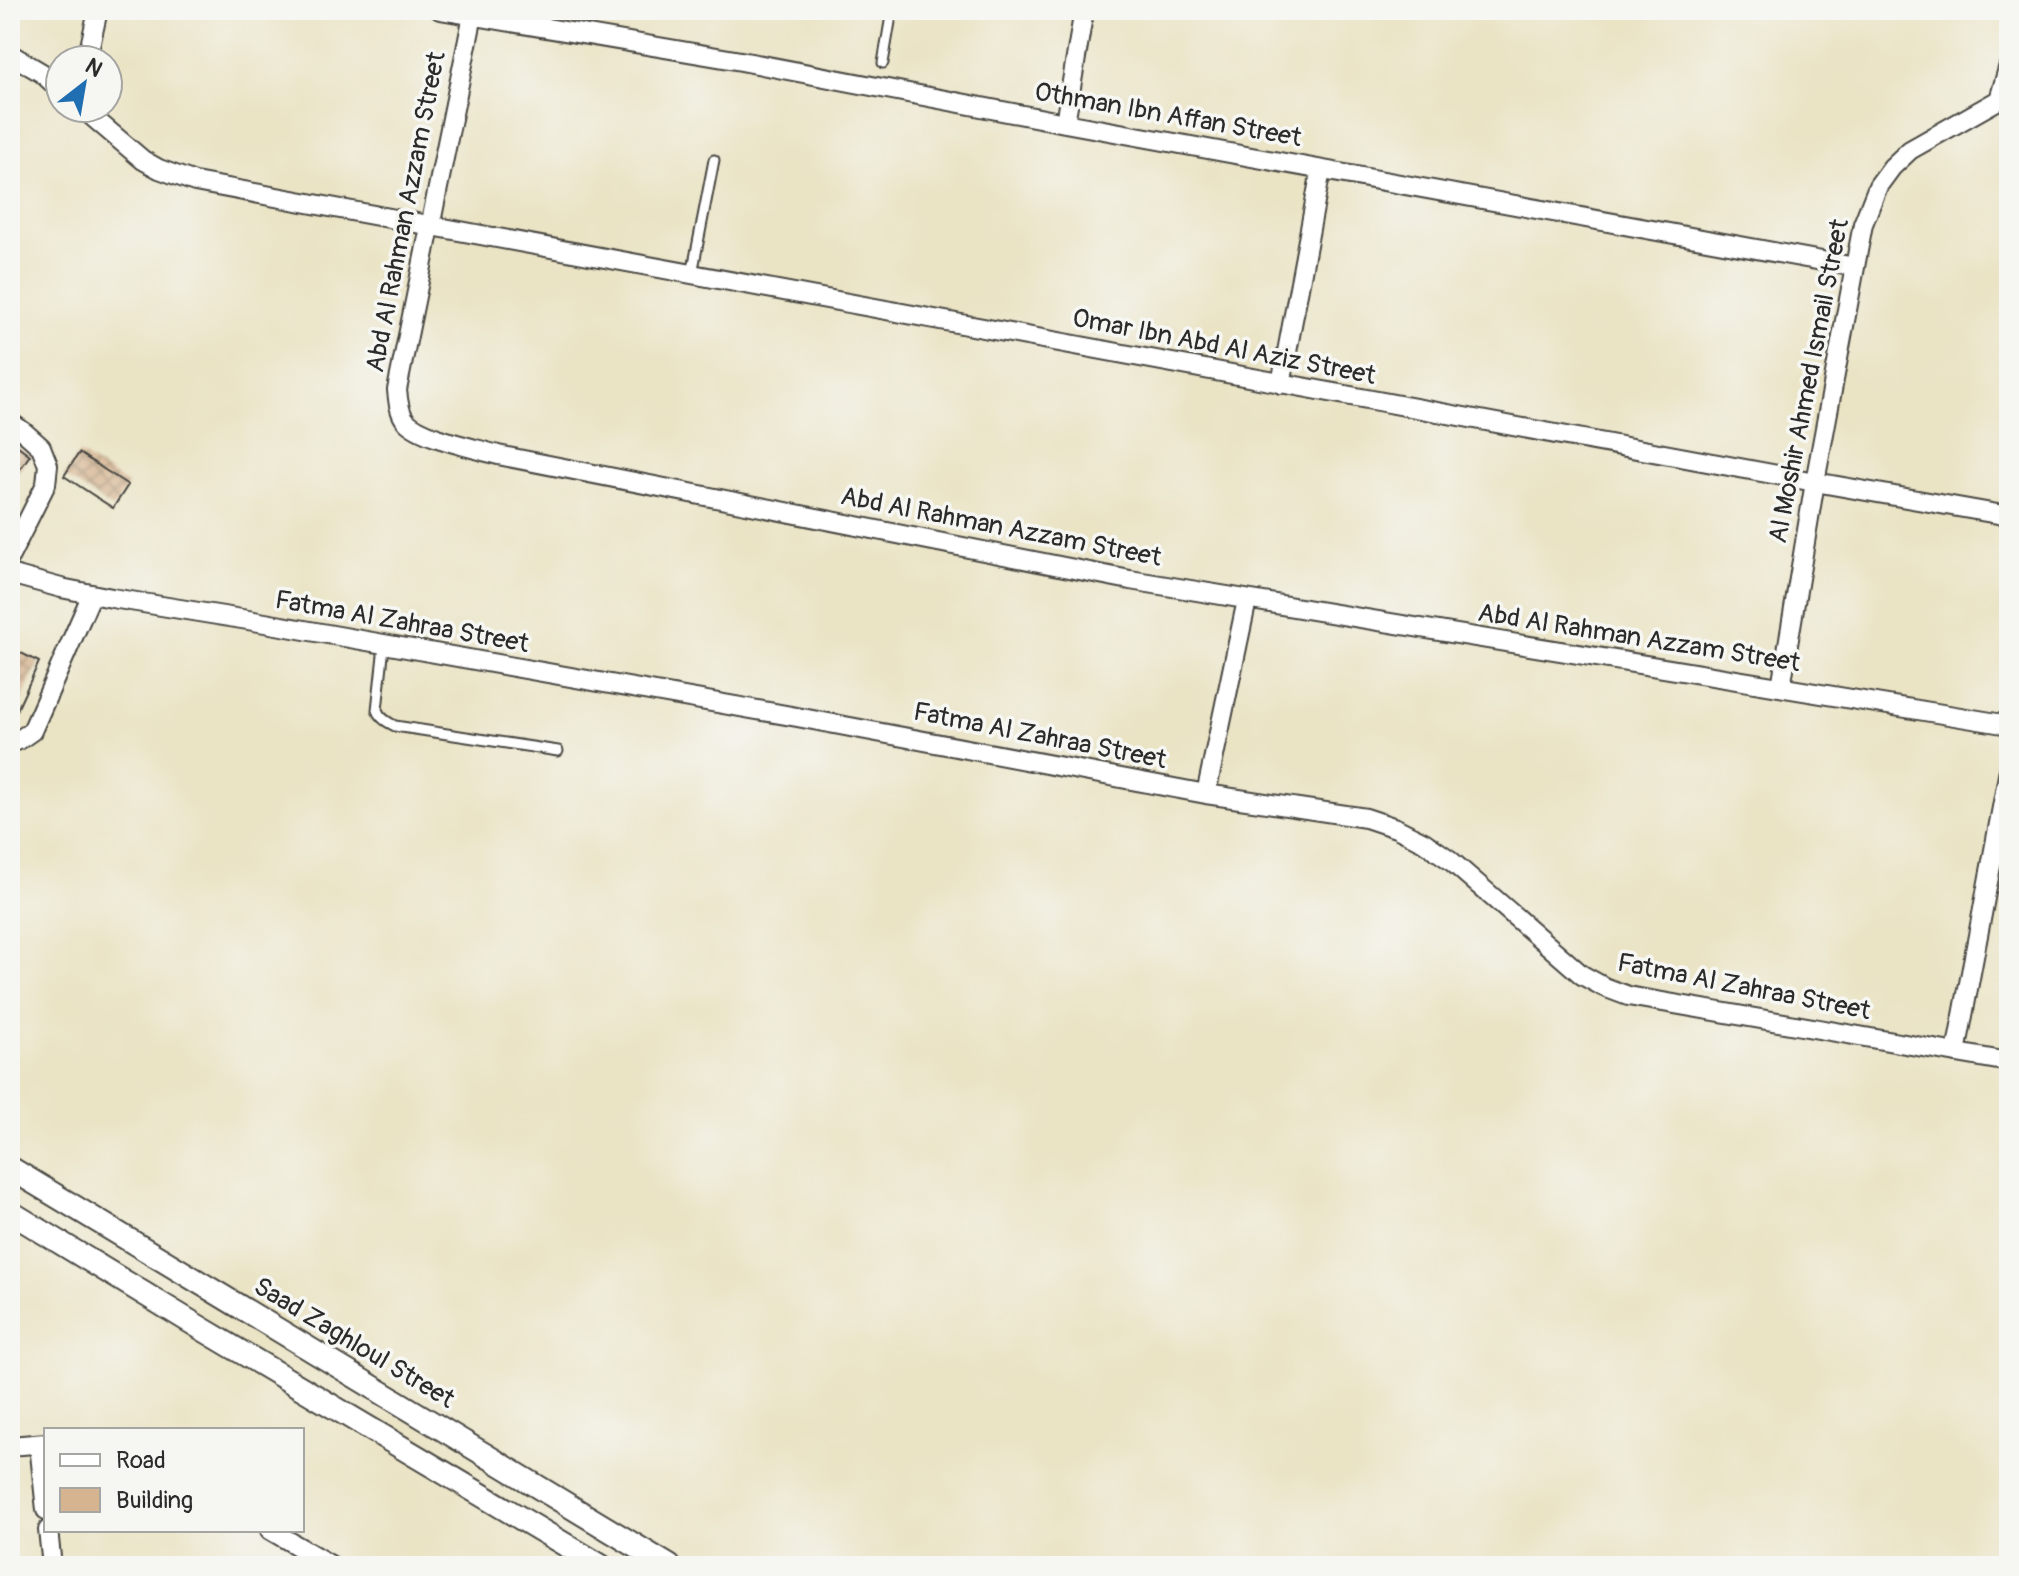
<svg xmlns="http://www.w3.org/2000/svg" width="2019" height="1576" viewBox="0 0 2019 1576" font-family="Pangolin,sans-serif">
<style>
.building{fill:url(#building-cross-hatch)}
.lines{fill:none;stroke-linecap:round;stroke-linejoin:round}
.service-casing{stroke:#484742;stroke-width:13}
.minor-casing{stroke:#484742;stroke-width:22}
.tertiary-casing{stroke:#484742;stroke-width:26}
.service{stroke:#fff;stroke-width:9}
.minor{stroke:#fff;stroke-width:18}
.tertiary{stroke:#fff;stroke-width:22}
.labels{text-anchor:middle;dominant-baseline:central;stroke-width:7;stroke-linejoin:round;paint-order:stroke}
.street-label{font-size:26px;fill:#2b2b2b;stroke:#f6f6f2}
</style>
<defs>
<pattern id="building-cross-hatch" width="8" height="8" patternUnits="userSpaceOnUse" patternTransform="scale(2)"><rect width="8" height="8" fill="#d5b48f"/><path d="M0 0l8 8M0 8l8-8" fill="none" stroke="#ad9375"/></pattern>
</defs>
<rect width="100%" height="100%" fill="#f6f6f2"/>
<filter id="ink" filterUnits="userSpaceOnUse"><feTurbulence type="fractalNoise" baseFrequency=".0125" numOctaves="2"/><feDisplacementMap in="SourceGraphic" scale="16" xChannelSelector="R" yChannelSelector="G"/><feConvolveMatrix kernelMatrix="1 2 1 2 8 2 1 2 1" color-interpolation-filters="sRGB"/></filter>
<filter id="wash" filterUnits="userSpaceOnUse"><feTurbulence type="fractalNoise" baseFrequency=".006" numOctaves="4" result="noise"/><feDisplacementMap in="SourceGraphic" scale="32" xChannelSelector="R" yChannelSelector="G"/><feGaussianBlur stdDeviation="1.8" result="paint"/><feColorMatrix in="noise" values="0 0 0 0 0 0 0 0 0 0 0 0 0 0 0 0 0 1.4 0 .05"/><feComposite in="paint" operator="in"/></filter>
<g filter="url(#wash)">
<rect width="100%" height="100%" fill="#eae3c4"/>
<g id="blocks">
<path class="building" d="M 10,440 L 30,455 L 10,483 Z
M 79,453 L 128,485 L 113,508 L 64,476 Z
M 17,651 L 39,662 L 10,725 L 10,665 Z"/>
</g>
</g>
<g filter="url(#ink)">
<use href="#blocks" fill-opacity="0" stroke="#484742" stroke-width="2"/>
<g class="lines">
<defs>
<path id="service" d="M 883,63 L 892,10
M 692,274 L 714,160
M 384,646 L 377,710 C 380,718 387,722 395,726 L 558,751"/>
<path id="minor" d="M 440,10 L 741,61 L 1065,123 L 1855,267
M 474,10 L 397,390 C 398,400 399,413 406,421 C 422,438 475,448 498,455 L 1130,580 L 2009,725
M 10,54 L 42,73 L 60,90
M 87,60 L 98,10
M 1999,100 L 2009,65
M 82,108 L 143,160 L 159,169 L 195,182 L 1815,482 L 2009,516
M 1065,123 L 1084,10
M 1281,384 L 1321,170
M 10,422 L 24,432 L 41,447 L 48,465 L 46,484 L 10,556
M 10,574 L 61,588 L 112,598 L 248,620 L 797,717 L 1206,794 L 1366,818 L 1396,828 L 1424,842 L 1450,860 L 1582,975 L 1604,987 L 1628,996 L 2009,1062
M 1781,687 L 1815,482 L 1863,224 L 1878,186 L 1892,167 L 1910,150 L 2009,94
M 10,743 L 19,740 L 32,731 L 92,594
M 1206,794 L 1247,600
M 1956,1053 L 2009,770
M 39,1444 L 46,1510
M 10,1446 L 46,1443
M 48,1530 L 52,1566
M 270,1530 L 332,1566"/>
<path id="tertiary" d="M 10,1168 L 669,1566
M 10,1212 L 199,1327 L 601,1566"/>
</defs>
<use href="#service" class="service-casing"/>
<use href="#minor" class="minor-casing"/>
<use href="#tertiary" class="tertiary-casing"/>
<use href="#service" class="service"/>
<use href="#minor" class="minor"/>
<use href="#tertiary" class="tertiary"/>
</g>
</g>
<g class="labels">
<g class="street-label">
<text transform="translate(1168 115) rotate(10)">Othman Ibn Affan Street</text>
<text transform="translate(406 212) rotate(-79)">Abd Al Rahman Azzam Street</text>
<text transform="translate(1224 347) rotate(11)">Omar Ibn Abd Al Aziz Street</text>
<text transform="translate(1809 381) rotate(-79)">Al Moshir Ahmed Ismail Street</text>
<text transform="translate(1001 527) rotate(11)">Abd Al Rahman Azzam Street</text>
<text transform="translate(402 622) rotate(10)">Fatma Al Zahraa Street</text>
<text transform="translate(1639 638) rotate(9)">Abd Al Rahman Azzam Street</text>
<text transform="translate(1040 736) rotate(11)">Fatma Al Zahraa Street</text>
<text transform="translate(1744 987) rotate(11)">Fatma Al Zahraa Street</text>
<text transform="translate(354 1343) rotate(31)">Saad Zaghloul Street</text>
</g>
</g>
<rect width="2019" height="1576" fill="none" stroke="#f6f6f2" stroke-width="40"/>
<rect x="44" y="1428" width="260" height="104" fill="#f6f6f2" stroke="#a5a5a2" stroke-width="2"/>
<rect x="60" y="1454" width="40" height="12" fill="#ffffff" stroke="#a5a5a2" stroke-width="2"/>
<text x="116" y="1468" font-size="24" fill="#2b2b2b">Road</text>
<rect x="60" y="1488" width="40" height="24" fill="#d5b48f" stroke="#a5a5a2" stroke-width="2"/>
<text x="116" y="1508" font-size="24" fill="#2b2b2b">Building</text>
<g transform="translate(84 84) rotate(31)"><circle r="38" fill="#f6f6f2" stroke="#a5a5a2" stroke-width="2"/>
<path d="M0-6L14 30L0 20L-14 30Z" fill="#1f6fb2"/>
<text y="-12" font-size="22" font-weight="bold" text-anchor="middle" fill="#2b2b2b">N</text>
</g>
</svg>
